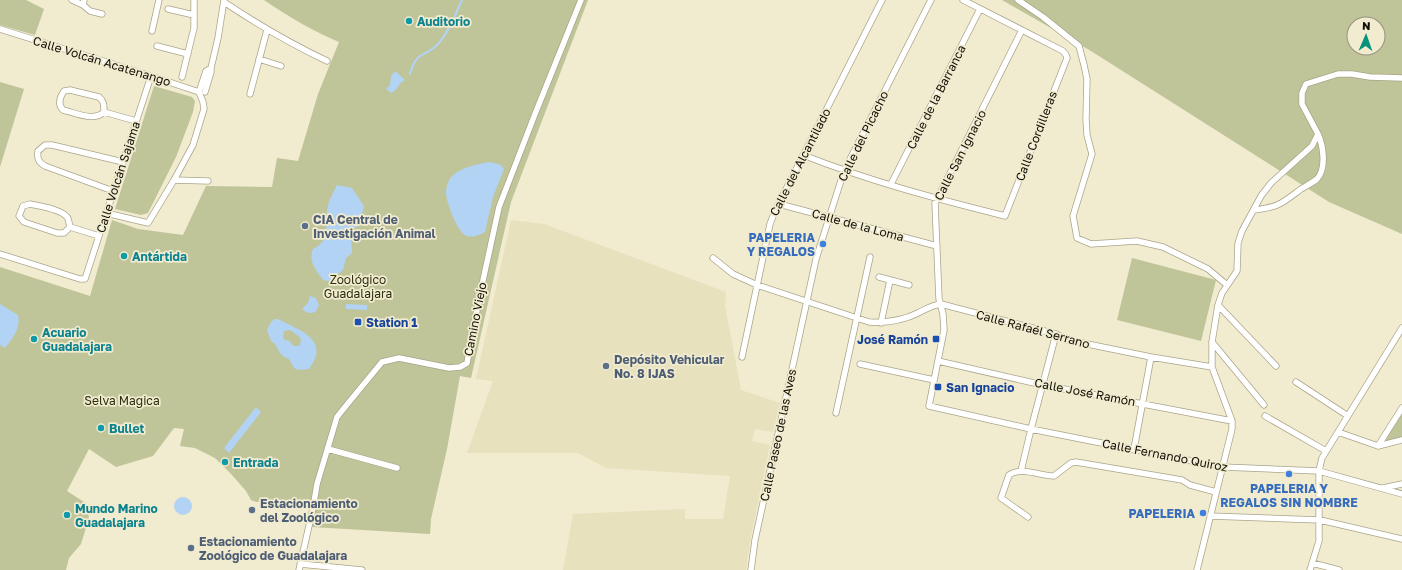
<svg xmlns="http://www.w3.org/2000/svg" width="1402" height="570" viewBox="0 0 1402 570" font-family="'Golos Text',sans-serif">
<style>
.built{fill:#e8e1bd}
.green{fill:#bfc499;fill-rule:evenodd}
.water{fill:#b2d3f4;fill-rule:evenodd}
.lines{fill:none;stroke-linecap:round;stroke-linejoin:round}
.stream{stroke:#b2d3f4;stroke-width:2}
.minor-casing{stroke:#aaa58a;stroke-width:7}
.minor{stroke:#fff;stroke-width:5.5}
.culture-dot{fill:#0f9aa8;stroke:#f1ebcf;stroke-width:1.5}
.service-dot{fill:#5c6f8a;stroke:#f1ebcf;stroke-width:1.5}
.shop-dot{fill:#3f7fe0;stroke:#f1ebcf;stroke-width:1.5}
.transit-dot{fill:#1a4fb4;stroke:#f1ebcf;stroke-width:1.5}
.labels{text-anchor:middle;dominant-baseline:central;stroke-width:3.5;stroke-linejoin:round;paint-order:stroke}
.culture-label{font-size:12px;font-weight:bold;fill:#0d838f;stroke:#f1ebcf;text-anchor:start}
.street-label{font-size:12px;fill:#100e05;stroke:#f1ebcf}
.service-label{font-size:12px;font-weight:bold;fill:#4e5e75;stroke:#f1ebcf;text-anchor:start}
.shop-label{font-size:12px;font-weight:bold;fill:#366cbe;stroke:#f1ebcf;text-anchor:end}
.park-label{font-size:12px;fill:#2c2e0e;stroke:#f1ebcf}
.transit-label{font-size:12px;font-weight:bold;fill:#164399;stroke:#f1ebcf;text-anchor:start}
</style>
<rect width="100%" height="100%" fill="#f1ebcf"/>
<path class="built" d="M 511,220 L 544,224 L 726,292 L 725,306 L 741,390 L 780,403 L 773,432 L 755,429 L 752,441 L 770,445 L 750,541 L 746,570 L 563,570 L 573,514 L 685,509 L 685,519 L 723,519 L 730,476 L 606,468 L 578,453 L 467,453 L 493,381 L 476,379 Z"/>
<path class="green" d="M 0,0 L 26,0 L 44,9 L 35,35 L 0,25 Z
M 264,0 L 588,0 L 511,202 L 471,378 L 460,376 L 447,449 L 431,519 L 430,534 L 312,527 L 316,508 L 264,501 L 256,502 L 251,500 L 246,491 L 232,475 L 215,458 L 195,448 L 180,446 L 184,429 L 174,428 L 153,456 L 116,467 L 89,449 L 67,491 L 87,504 L 89,518 L 81,544 L 69,558 L 66,570 L 0,570 L 0,267 L 90,296 L 112,220 L 138,229 L 183,235 L 206,186 L 272,187 L 277,158 L 298,161 L 318,94 L 339,42 C 311,30 289,17 264,0 Z
M 1002,0 L 1402,0 L 1402,234 L 1329,202 L 1091,51 ZM 1354,24 L 1378,24 L 1378,48 L 1354,48 Z
M 0,82 L 24,89 L 0,167 Z
M 154,86 L 192,97 L 195,101 L 193,112 L 176,157 L 148,213 L 141,215 L 115,209 Z
M 1132,258 L 1216,280 L 1201,341 L 1117,320 Z
M 1402,411 L 1402,439 L 1381,444 Z"/>
<path class="water" d="M 395,71 L 405,80 C 397,84 400,88 391,93 L 386,89 L 390,85 L 391,76 Z
M 490,162 L 501,165 L 504,169 L 493,197 L 485,232 C 481,234 473,238 467,236 C 458,234 446,202 446,193 C 446,187 448,180 452,176 C 461,167 478,164 490,162 Z
M 337,185 L 352,188 L 364,206 L 359,226 L 354,228 L 351,237 L 352,253 L 346,258 L 343,270 L 329,281 L 323,280 C 316,270 308,262 313,249 C 332,241 324,221 328,205 C 330,198 334,191 337,185 Z
M 310,296 L 316,298 L 319,305 L 316,311 C 312,314 307,314 302,309 L 308,303 Z
M 0,304 L 18,315 C 21,328 13,338 5,348 L 0,345 Z
M 346,304 L 367,305 L 367,310 L 346,309 Z
M 275,319 L 278,319 C 300,331 331,339 309,369 L 298,370 L 294,368 L 289,359 L 284,357 L 280,353 L 275,344 L 271,341 L 267,330 L 271,322 ZM 290,330 C 293,332 299,336 301,339 L 300,345 C 295,347 292,346 290,341 L 285,340 L 283,338 L 284,331 Z
M 256,407 L 261,412 L 229,453 L 224,448 Z
M174 506a9 9 0 1 1 18 0a9 9 0 1 1-18 0Z"/>
<g class="lines">
<path class="stream" d="M 410,74 C 417,49 425,58 438,44 C 449,32 455,15 462,0"/>
<defs>
<path id="minor" d="M 72,0 L 83,5 L 84,0
M 1018,0 L 1043,17 L 1079,46 L 1084,65 L 1087,79 L 1086,119 L 1087,135 L 1092,154 L 1073,216 L 1077,238 L 1091,244 L 1137,241 L 1163,247 L 1208,269 L 1227,285
M 224,2 C 257,24 291,44 327,61
M 83,5 L 90,11 L 102,14
M 168,9 L 194,15
M 0,29 L 151,76 L 199,92 L 203,102 L 204,109 L 193,145 L 174,180 L 148,223 L 106,213
M 1022,30 L 935,203 L 939,299 L 943,314 L 944,330 L 929,406 L 1031,429 L 1222,467 L 1319,471 L 1402,494
M 152,31 L 159,0
M 157,46 L 188,54
M 259,59 L 281,66
M 182,77 L 194,28 L 194,0
M 70,90 L 99,97 C 104,101 104,105 104,112 C 94,122 76,113 63,110 C 57,104 60,97 64,91 Z
M 199,92 L 206,71 L 211,68 L 218,38 L 224,0
M 205,92 L 211,72 L 211,68
M 250,94 L 267,30
M 104,112 L 136,121
M 803,155 C 869,181 937,199 1005,216 L 1067,58 L 1066,55 L 1063,51 L 963,0
M 174,180 L 208,181
M 891,184 L 980,9
M 113,191 L 45,166 C 38,162 37,158 38,151 L 45,145 L 52,145 L 123,162
M 30,204 C 39,206 61,209 67,217 C 69,219 69,224 70,227 L 64,233 L 57,233 L 24,222 L 19,216 L 23,206 Z
M 779,204 L 937,246
M 1254,210 C 1279,207 1281,204 1301,189 C 1306,186 1312,183 1317,179 C 1327,168 1323,145 1318,134
M 70,227 L 99,236
M 0,254 L 80,279 L 85,279 L 151,76
M 713,258 L 733,274 L 757,285 L 869,322 C 887,323 902,321 918,313 C 926,309 932,305 941,304 L 1056,334 L 1068,340 L 1151,357 L 1212,367
M 879,277 L 909,285
M 1218,305 L 1276,366
M 881,323 L 890,280
M 1212,342 L 1264,405
M 742,357 L 770,224 L 775,211 L 882,0
M 938,361 L 1043,385 L 1232,421
M 860,364 L 934,380
M 1296,382 L 1348,416
M 836,413 L 870,257
M 1265,416 L 1326,451
M 1338,432 L 1378,446 L 1402,440
M 1378,446 L 1402,408
M 328,449 L 397,468
M 1134,449 L 1151,357
M 1021,471 L 1031,429 L 1056,334
M 1383,488 L 1402,484
M 1210,516 L 1320,520 L 1402,539
M 1028,517 L 1001,498 L 1009,475 C 1022,466 1039,476 1054,476 L 1071,463 L 1076,462 L 1182,480 L 1190,485 L 1216,492
M 1312,563 L 1339,570
M 300,564 L 362,570
M 299,570 L 313,508 L 317,484 L 337,417 L 345,407 L 382,362 L 399,358 L 449,368 L 460,367 L 467,363 L 480,294 L 499,207 L 535,114 L 581,0
M 751,570 L 755,540 L 816,259 L 844,171 L 931,0
M 1197,570 L 1232,429 L 1232,421 L 1212,367 L 1212,342 L 1218,305 L 1222,293 L 1237,271 L 1238,243 L 1242,231 L 1261,196 L 1271,183 L 1312,146 L 1318,134 L 1302,104 L 1302,93 L 1306,84 L 1338,74 L 1352,74 L 1370,77 L 1402,78
M 1310,570 L 1319,541 L 1319,471 L 1322,458 L 1402,328"/>
</defs>
<use href="#minor" class="minor-casing"/>
<use href="#minor" class="minor"/>
</g>
<g class="culture-dot">
<circle cx="409" cy="21" r="4"/>
<circle cx="124" cy="256" r="4"/>
<circle cx="34" cy="339" r="4"/>
<circle cx="101" cy="428" r="4"/>
<circle cx="225" cy="462" r="4"/>
<circle cx="67" cy="515" r="4"/>
</g>
<g class="service-dot">
<circle cx="305" cy="226" r="4"/>
<circle cx="606" cy="366" r="4"/>
<circle cx="252" cy="510" r="4"/>
<circle cx="191" cy="548" r="4"/>
</g>
<g class="shop-dot">
<circle cx="823" cy="244" r="4"/>
<circle cx="1289" cy="474" r="4"/>
<circle cx="1203" cy="513" r="4"/>
</g>
<g class="transit-dot">
<rect x="354" y="318" width="8" height="8" rx="2"/>
<rect x="932" y="335" width="8" height="8" rx="2"/>
<rect x="934" y="383" width="8" height="8" rx="2"/>
</g>
<g class="labels">
<g class="culture-label">
<text x="417" y="21">Auditorio</text>
<text x="132" y="256">Antártida</text>
<text x="42" y="332">Acuario<tspan x="42" dy="14">Guadalajara</tspan></text>
<text x="109" y="428">Bullet</text>
<text x="233" y="462">Entrada</text>
<text x="75" y="508">Mundo Marino<tspan x="75" dy="14">Guadalajara</tspan></text>
</g>
<g class="street-label">
<text transform="translate(102 61) rotate(17)">Calle Volcán Acatenango</text>
<text transform="translate(936 97) rotate(-63)">Calle de la Barranca</text>
<text transform="translate(863 136) rotate(-64)">Calle del Picacho</text>
<text transform="translate(1036 136) rotate(-69)">Calle Cordilleras</text>
<text transform="translate(960 155) rotate(-63)">Calle San Ignacio</text>
<text transform="translate(800 162) rotate(-63)">Calle del Alcantilado</text>
<text transform="translate(118 177) rotate(-72)">Calle Volcán Sajama</text>
<text transform="translate(858 225) rotate(15)">Calle de la Loma</text>
<text transform="translate(475 319) rotate(-79)">Camino Viejo</text>
<text transform="translate(1033 329) rotate(15)">Calle Rafaél Serrano</text>
<text transform="translate(1085 392) rotate(11)">Calle José Ramón</text>
<text transform="translate(778 435) rotate(-78)">Calle Paseo de las Aves</text>
<text transform="translate(1165 455) rotate(11)">Calle Fernando Quiroz</text>
</g>
<g class="service-label">
<text x="313" y="219">CIA Central de<tspan x="313" dy="14">Investigación Animal</tspan></text>
<text x="614" y="359">Depósito Vehicular<tspan x="614" dy="14">No. 8 IJAS</tspan></text>
<text x="260" y="503">Estacionamiento<tspan x="260" dy="14">del Zoológico</tspan></text>
<text x="199" y="541">Estacionamiento<tspan x="199" dy="14">Zoológico de Guadalajara</tspan></text>
</g>
<g class="shop-label">
<text x="815" y="237">PAPELERIA<tspan x="815" dy="14">Y REGALOS</tspan></text>
<text x="1289" y="488" text-anchor="middle">PAPELERIA Y<tspan x="1289" dy="14">REGALOS SIN NOMBRE</tspan></text>
<text x="1195" y="513">PAPELERIA</text>
</g>
<g class="park-label">
<text x="358" y="279">Zoológico<tspan x="358" dy="14">Guadalajara</tspan></text>
<text x="122" y="400">Selva Magica</text>
</g>
<g class="transit-label">
<text x="366" y="322">Station 1</text>
<text x="928" y="339" text-anchor="end">José Ramón</text>
<text x="946" y="387">San Ignacio</text>
</g>
</g>
<g transform="translate(1366 36) rotate(2)"><circle r="19" fill="#f1ebcf" stroke="#97937e"/>
<path d="M0-3L7 15L0 10L-7 15Z" fill="#06937e"/>
<text y="-6" font-size="11" font-weight="bold" text-anchor="middle" fill="#100e05">N</text>
</g>
</svg>
